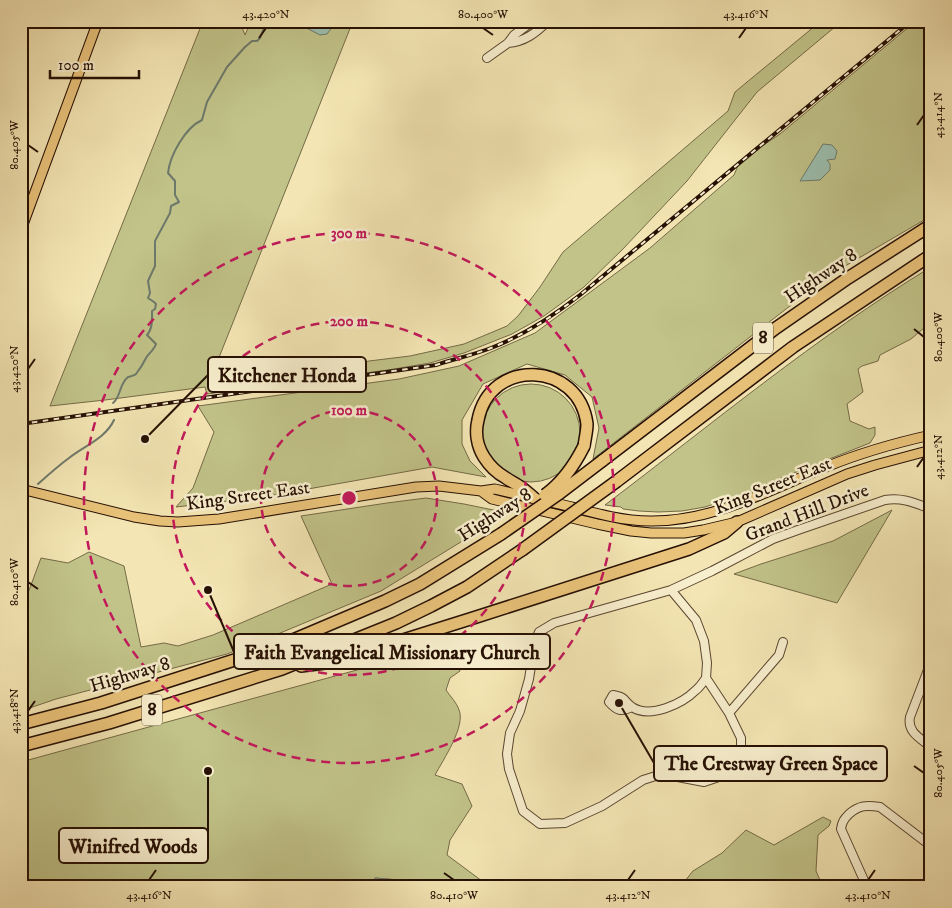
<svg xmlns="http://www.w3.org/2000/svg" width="952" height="908" viewBox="0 0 952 908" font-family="'IM FELL DW Pica',serif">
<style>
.green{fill:#c1c389;stroke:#746a46}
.water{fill:#9cbfaf;stroke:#6d796b}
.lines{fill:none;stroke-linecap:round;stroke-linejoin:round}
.stream{stroke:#6d796b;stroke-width:2}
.minor-casing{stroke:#5a4630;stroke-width:10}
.major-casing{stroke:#261004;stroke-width:11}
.highway-casing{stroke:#261004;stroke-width:14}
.minor{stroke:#f8efce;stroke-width:8}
.major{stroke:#eac37a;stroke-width:9}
.highway{stroke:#eac37a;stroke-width:11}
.rail-casing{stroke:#261004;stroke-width:4}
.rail{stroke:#f8efce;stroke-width:2;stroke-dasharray:5.5;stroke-linecap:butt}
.highway-bridge-casing{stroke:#261004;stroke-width:14;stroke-linecap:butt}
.highway-bridge{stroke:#eac37a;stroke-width:11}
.ticks{fill:none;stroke:#261004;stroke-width:2}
.ring{fill:none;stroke:#c2185b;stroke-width:2.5;stroke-dasharray:9 6}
.labels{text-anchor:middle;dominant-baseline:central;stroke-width:5;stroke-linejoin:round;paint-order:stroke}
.shield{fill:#f8efce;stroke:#655341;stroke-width:1}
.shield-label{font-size:18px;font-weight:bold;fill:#261004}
.street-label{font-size:19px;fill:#261004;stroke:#f8efce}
.centre{fill:#c2185b;stroke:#f8efce;stroke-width:2.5}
.ring-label{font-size:15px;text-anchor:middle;font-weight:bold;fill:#c2185b;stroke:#f8efce;stroke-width:5;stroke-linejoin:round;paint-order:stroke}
.leader{fill:none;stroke:#261004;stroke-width:2}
.callout-dot{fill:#261004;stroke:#f8efce;stroke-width:2}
.callout{fill:#f8efce;stroke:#261004;stroke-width:2}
.callout-label{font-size:20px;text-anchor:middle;font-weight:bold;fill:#261004}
.neatline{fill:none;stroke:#261004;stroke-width:2}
.ticks-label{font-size:12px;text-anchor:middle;fill:#261004}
</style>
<rect width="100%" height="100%" fill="#f4e6b4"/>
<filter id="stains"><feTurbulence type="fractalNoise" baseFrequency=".004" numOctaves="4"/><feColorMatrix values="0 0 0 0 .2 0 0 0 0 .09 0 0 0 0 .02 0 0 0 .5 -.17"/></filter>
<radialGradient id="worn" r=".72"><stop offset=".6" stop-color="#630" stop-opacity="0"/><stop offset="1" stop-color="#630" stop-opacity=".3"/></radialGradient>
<path class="green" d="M 203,21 L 233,21 L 242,27 L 245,35 L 251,21 L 353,21 L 216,365 L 214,378 L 221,385 L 249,383 L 291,377 L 369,361 L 410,356 L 464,344 L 507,326 L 518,316 L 540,287 L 563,252 L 728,111 L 735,92 L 821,21 L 842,21 L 757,92 L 687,181 L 622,250 L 584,287 L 544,316 L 512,334 L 464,353 L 430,363 L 388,370 L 207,394 L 205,387 L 105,400 L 50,406 Z
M 916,21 L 931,21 L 931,216 L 840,269 L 786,309 L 593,459 L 599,428 L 592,397 L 565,375 L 527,364 L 483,384 L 462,420 L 462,444 L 470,461 L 486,477 L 432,467 L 263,497 L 176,507 L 193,488 L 214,432 L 198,406 L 399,379 L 459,366 L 535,333 L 650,248 L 734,175 L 740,161 L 780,134 Z
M 931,267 L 931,328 L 924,328 L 911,339 L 880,355 L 878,361 L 862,366 L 858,369 L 863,392 L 847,404 L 850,421 L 869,429 L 875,427 L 875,435 L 870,443 L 771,482 L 745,494 L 705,507 L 682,511 L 658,512 L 639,511 L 623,509 L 621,507 L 605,505 C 712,424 816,337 931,267 Z
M482 433a49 49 0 1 1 98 0a49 49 0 1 1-98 0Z
M 426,498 L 464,504 L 508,513 L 381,591 L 273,636 L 227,654 L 56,699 L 21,711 L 21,612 L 41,558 L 68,563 L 89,552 L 124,566 L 141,647 L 164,643 L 178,646 L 213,635 L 332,584 L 301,516 L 387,503 Z
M 892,510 L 837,603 L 734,574 L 761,564 L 833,541 Z
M 457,652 L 458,662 L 460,671 L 450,678 L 446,690 C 450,696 457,703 459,710 C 466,726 443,760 435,775 L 462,784 L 472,806 L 450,840 L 447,855 L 482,881 L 500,887 L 437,887 L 433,883 L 375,878 L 370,887 L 21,887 L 21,762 L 419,653 L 424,663 Z
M 823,817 L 831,821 L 829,826 L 818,835 L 816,871 L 823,887 L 680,887 L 693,871 L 722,853 L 746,830 L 774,845 Z"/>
<path class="water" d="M 293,21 L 332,21 L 333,26 L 327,34 L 320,35 Z
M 823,144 L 832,145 L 837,151 L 835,159 L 827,160 L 830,164 L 830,170 L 820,180 L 800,181 Z
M 375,878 L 433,883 L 437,887 L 370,887 Z"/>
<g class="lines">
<path class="stream" d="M 113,403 C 121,397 119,384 128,377 C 129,377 135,375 136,374 C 140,369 143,364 146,358 C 149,353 154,350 156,344 L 147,335 C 153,329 152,318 152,311 L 155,309 L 156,304 L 154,302 L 148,298 L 150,293 L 148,281 L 155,266 L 155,241 L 170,213 L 171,206 L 179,202 L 175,195 L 175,181 L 168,173 C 170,155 185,128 202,120 L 207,102 L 227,67 L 245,47 L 252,41 L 257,41 L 260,38 L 264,28 L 269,21
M 38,484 C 48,475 58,466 69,458 C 84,446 106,438 114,420
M 21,509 L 25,499"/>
<defs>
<path id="minor" d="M 508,43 C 524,42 536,33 548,21
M 487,58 L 508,43 L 514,35 L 533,21
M 671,590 L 696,620 L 704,641 L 707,663 L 706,678 L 729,713 L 741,738 L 741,751 L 736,764 L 719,777 L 704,782 L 662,774 L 643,780 L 602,806 L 565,823 L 540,824 L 523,811 L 509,769 L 507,754 L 510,733 L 520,711 L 529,679 L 535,641 L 539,632 L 554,623 L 671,590 L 712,571 L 773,539 L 798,530 L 885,500 C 902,497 915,503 931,509
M 931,662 L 910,717 C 907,732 920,738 931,747
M 632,707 C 621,712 617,711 609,702 L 613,695 C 628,698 622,700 632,707 C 650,719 682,704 696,690 C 700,687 703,682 706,678
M 729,713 L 779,655 L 783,642
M 867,887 L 841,829 C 842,822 844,819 849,814 C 859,805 867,805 880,807 L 931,846"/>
<path id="major" d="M 21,230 L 98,21
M 21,489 L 134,517 L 160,521 L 178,522 L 219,519 L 416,487 L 439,486 L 481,491 L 495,489 C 521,495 546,501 572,507 C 598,514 624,521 650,521 C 713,522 769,490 826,467 C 860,453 895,443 931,435
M 481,491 L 492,499 L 597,524 L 631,531 L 651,533 L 684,533 L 703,530 L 737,522 L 847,474 L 875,465 L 931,450"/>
<path id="highway" d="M 602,461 L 776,328 L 848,278 L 931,225
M 617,481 L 793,347 L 931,255
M 534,498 C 529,494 524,489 519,486 C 515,483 510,481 506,478 C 497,473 489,465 484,457 C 477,446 475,432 478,420 C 490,357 579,361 587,424 C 587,431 585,439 584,446
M 301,666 L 333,662 L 470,619 L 642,564 L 689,549 L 724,533 L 737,522
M 21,724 L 101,703 L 281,645 L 385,601 L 420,584 L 501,534
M 21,746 L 109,723 L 282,669 L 396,623 L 431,606 L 467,587 L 522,550"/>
</defs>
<use href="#minor" class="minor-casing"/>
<use href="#major" class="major-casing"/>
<use href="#highway" class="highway-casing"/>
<use href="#minor" class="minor"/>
<use href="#major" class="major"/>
<use href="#highway" class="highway"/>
<defs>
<path id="rail" d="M 21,424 L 436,365 C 454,359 473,355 491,348 C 524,335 552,317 580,295 L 911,21"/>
</defs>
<use href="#rail" class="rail-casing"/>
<use href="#rail" class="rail"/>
<defs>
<path id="highway-bridge" d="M 545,495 C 563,482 574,466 584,446
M 501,534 L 560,493 L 602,461
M 522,550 L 617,481"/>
</defs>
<use href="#highway-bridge" class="highway-bridge-casing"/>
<use href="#highway-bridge" class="highway-bridge"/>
</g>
<path class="ticks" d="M 483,28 L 493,35M 259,38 L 266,28M 739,38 L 746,28M 917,125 L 924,115M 28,145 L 38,152M 914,329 L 924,337M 28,369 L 35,359M 917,467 L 924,457M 28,582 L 38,589M 28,711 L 35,701M 914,766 L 924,773M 444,873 L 454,880M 149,880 L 156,870M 628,880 L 635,870M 868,880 L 875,870"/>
<g class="ring">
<circle cx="349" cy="498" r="88"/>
<circle cx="349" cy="498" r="177"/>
<circle cx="349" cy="498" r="265"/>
</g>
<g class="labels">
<g class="shield">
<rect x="753" y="322.5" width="20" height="31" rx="4"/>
<rect x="142" y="694.5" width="20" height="31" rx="4"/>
</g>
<g class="shield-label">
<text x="763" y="338">8</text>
<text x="152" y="710">8</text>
</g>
<g class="street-label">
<text transform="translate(821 276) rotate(-34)">Highway 8</text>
<text transform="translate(773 486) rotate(-22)">King Street East</text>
<text transform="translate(248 496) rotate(-8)">King Street East</text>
<text transform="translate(807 513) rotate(-21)">Grand Hill Drive</text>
<text transform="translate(495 515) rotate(-33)">Highway 8</text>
<text transform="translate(130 675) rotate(-17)">Highway 8</text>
</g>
</g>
<circle cx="349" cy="498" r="8" class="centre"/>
<g class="ring-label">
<text x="349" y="238">300 m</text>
<text x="349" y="326">200 m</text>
<text x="349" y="415">100 m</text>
</g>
<path class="leader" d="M145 439L208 375M208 590L234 652M619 703L654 763M208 771L208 846"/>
<g class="callout-dot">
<circle cx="145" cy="439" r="5"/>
<circle cx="208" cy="590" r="5"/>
<circle cx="619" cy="703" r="5"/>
<circle cx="208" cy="771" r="5"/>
</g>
<g class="callout">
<rect x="208" y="357" width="158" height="35" rx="5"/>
<rect x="234" y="634" width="316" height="35" rx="5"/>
<rect x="654" y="746" width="233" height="35" rx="5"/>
<rect x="59" y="828" width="149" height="35" rx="5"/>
</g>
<g class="callout-label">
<text x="287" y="382">Kitchener Honda</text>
<text x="392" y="659">Faith Evangelical Missionary Church</text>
<text x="771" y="770">The Crestway Green Space</text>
<text x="133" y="853">Winifred Woods</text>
</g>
<rect width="952" height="908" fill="none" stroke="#f4e6b4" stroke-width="55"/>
<path d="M50 70v8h89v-8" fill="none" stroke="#261004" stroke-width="2.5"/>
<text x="58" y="70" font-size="15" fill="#261004" stroke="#f8efce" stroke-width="4" paint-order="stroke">100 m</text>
<rect x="28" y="28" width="896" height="852" class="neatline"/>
<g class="ticks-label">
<text x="266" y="18">43.420°N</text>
<text x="483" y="18">80.400°W</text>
<text x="746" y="18">43.416°N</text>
<text transform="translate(938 115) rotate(-90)" y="4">43.414°N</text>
<text transform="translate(14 145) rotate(-90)" y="4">80.405°W</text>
<text transform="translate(938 337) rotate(-90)" y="4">80.400°W</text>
<text transform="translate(14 369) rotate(-90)" y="4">43.420°N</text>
<text transform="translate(938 457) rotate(-90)" y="4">43.412°N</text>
<text transform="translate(14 582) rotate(-90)" y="4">80.410°W</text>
<text transform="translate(14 711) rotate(-90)" y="4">43.418°N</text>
<text transform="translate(938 773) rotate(-90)" y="4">80.405°W</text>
<text x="149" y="899">43.416°N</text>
<text x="454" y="899">80.410°W</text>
<text x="628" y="899">43.412°N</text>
<text x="868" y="899">43.410°N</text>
</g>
<rect width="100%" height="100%" filter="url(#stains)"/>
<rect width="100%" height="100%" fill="url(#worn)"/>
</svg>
